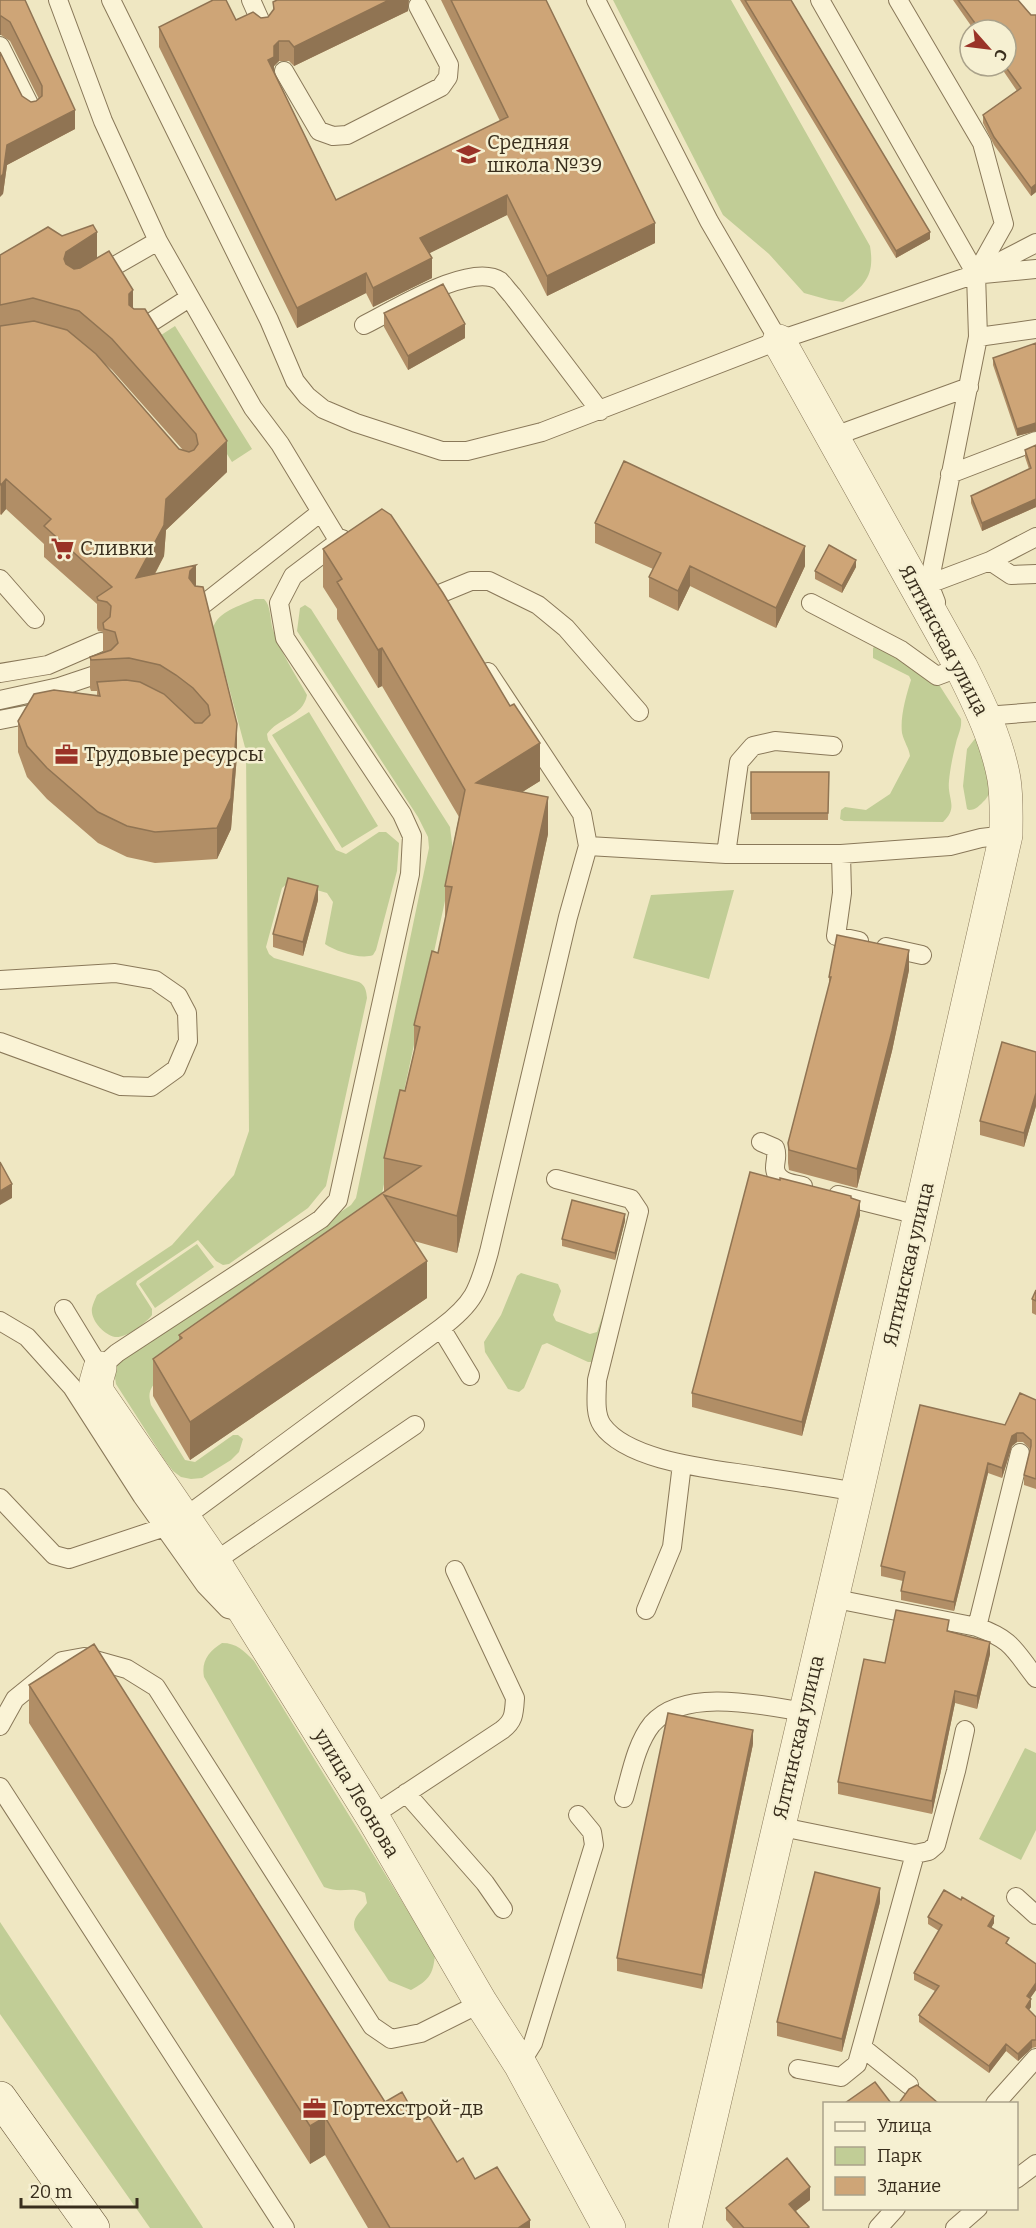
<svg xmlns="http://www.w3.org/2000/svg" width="1036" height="2228" viewBox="0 0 1036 2228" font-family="Bitter,serif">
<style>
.green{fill:#c1cd96}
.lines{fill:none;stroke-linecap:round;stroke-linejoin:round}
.lane-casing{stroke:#897859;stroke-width:20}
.street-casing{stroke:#897859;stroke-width:34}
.secondary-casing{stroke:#6b593c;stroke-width:34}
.lane{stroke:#faf3d6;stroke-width:18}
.street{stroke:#faf3d6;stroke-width:33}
.secondary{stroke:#faf3d6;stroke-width:33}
.wall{fill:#b18e66;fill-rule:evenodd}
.shaded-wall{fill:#907453}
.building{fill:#cea577;stroke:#907453;stroke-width:1.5}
.labels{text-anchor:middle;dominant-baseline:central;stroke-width:5;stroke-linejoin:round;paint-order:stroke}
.poi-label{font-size:20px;fill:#392e1d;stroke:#f6f0d2;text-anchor:start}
.street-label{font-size:20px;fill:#392e1d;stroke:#f6f0d2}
</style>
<rect width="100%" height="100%" fill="#efe7c2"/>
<path class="green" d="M 613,0 L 731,0 L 870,246 C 875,276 865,285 843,302 L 829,300 L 804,293 L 769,254 L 723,215 Z
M 175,326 L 252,449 L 232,462 L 155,339 Z
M 255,599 L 264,599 C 271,605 270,621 273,630 C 281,653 295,674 307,695 C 303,717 278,718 267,734 L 268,740 L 336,850 L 346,854 L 379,832 L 386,832 L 399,843 L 397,871 L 376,950 L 373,955 C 361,960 335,951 325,944 L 333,902 L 327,893 L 289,882 L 282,888 L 266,947 L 269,954 L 274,958 L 359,982 C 366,986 366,991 367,998 L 326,1186 L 308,1208 L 229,1264 L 223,1265 L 216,1261 L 198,1240 L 137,1281 L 136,1284 L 152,1309 L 152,1315 C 145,1324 127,1338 115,1337 C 104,1335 90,1320 92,1308 C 93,1304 95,1299 97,1295 L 172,1245 L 234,1175 L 249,1131 L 246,751 L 213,628 C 218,611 240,606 255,599 Z
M 305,605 L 311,609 L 450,827 L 454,859 L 378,1212 L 154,1384 C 148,1392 149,1397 151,1405 L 185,1460 L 195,1462 L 233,1435 L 238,1435 L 243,1439 L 239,1452 L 231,1460 L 202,1478 L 191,1479 L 181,1477 L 173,1471 L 164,1459 L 116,1384 L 114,1371 L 118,1362 L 351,1205 L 356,1198 L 429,848 L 428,837 L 418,817 L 297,631 L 300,608 Z
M 876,645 L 936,680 L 961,719 C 962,729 958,734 956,743 C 953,755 950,769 949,781 C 947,799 959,807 943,822 L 844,821 L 840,819 L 841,810 L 845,807 L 866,810 L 890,794 L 910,756 C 909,748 904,742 902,733 C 900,717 906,696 911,680 L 909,676 L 873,658 L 873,648 Z
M 309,712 L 378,826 L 342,848 L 272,735 Z
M 977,736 C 985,755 1001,781 985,800 C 980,805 976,810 969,810 L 967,809 L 963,786 L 967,749 Z
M 734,890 L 709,979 L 633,958 L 651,895 Z
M 197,1244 L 214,1267 L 155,1308 L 139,1284 Z
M 521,1273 L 558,1284 L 561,1291 L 553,1315 L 556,1321 L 590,1334 L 597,1332 L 607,1303 L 595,1362 L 588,1362 L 547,1343 L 542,1345 L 524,1388 L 519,1392 L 508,1389 L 485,1352 L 484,1342 L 501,1315 L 517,1276 Z
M 222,1643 C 237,1643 244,1651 254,1661 L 435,1955 C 433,1975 429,1980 411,1990 L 389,1981 L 355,1930 C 351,1918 360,1913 367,1903 L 365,1893 C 350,1886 341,1894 324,1887 L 204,1677 C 201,1661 209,1651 222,1643 Z
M 1025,1748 L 1036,1753 L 1036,1830 L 1021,1860 L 979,1839 Z
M 0,1922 L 202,2226 L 203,2228 L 150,2228 L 0,2014 Z"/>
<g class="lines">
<defs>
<path id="lane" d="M 58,0 L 103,121 L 158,241 L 253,408 L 280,444 L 338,540
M 111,0 L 269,320 L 295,381 L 307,396 L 323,409 L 356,423 L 442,451 L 467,451 L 542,432 L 788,337 L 976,274 L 1036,243
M 251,0 L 263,27
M 596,0 L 709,221 L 779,341
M 820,0 L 976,274 L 978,337 L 929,584 L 936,602
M 898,0 L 982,143 L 1004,224 L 976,274
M 1026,0 L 1036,13
M 0,46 L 32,110
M 284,71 L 319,131 L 333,136 L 347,135 L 441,87 L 448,77 L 449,65 L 418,6
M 983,274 L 1036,269
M 97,276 L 158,241
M 364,325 C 393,311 471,261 500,281 C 504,285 508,291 512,295 L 600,411
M 139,330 L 189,298
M 978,337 L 1036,329
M 832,437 L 969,387
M 950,474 L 1036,441
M 990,561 L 1011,575 L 1036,574
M 0,579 L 35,619
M 929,584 L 990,561 L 1036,537
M 437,595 L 471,581 L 489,581 L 538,605 L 566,628 L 639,712
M 811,603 L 901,650 L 937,676 L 961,667 L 959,661
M 200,607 L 321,512
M 488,672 L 582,814 L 588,846 L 726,854 L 841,854 L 950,846 L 981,838 L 1006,835
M 0,673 L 48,665 L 101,642
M 0,700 L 59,687 L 107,671
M 985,716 L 1036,712
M 0,720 L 46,711
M 726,854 L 739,762 L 753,746 L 775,741 L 833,746
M 841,854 L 842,893 L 836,936 L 859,941
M 886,947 L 922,955
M 0,980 L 115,973 L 155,980 L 178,996 L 187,1013 L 188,1041 L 176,1069 L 151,1087 L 121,1086 L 0,1042
M 761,1142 L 775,1148 C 778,1156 775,1160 775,1168 C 776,1182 792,1184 803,1186
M 556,1179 L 631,1199 L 639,1211 L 597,1380 C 597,1394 594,1413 602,1425 C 628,1462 714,1469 757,1476 C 790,1481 823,1486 857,1492
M 838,1195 L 918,1215
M 64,1309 L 100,1368 L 117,1353 L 321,1219 L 338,1200 L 410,874 L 412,836 L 402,814 L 285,638 L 279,603 L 293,576 L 342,539
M 0,1321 L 27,1337 L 72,1387 L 142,1496 L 205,1585 L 228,1609 L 237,1611
M 441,1328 L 470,1376
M 0,1498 L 54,1555 L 69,1559 L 165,1527
M 185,1517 L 441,1328 C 474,1303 478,1291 489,1252 L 568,917 L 588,846
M 214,1562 L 415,1425
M 831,1598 L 977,1627 C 1013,1640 1014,1650 1036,1678
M 646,1610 L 672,1547 L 682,1464
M 977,1627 L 1020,1453
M 0,1726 L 15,1699 L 62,1661 L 84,1657 L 127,1669 L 156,1687 L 372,2026 L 391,2039 L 421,2033 L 481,2003
M 0,1787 L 285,2228
M 406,1793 L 485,1883 L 503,1909
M 624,1798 C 631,1774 636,1744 652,1724 C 684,1687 762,1705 804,1712
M 372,1816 L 502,1730 C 514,1721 514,1714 515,1698 L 455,1570
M 777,1826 L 915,1854
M 1016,1897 L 1036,1915
M 863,2048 L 909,2085
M 520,2064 L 533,2043 L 594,1845 L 592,1832 L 578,1815
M 798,2069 L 841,2077 L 857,2064 L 915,1854 L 929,1851 L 936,1845 L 956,1771 L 965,1730
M 995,2104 L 1036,2058
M 1016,2179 L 1036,2164
M 878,2228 L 896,2208
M 955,2228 L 978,2208"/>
<path id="street" d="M 100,1368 L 96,1382 L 98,1393 L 214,1562 L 372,1816 L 481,2003 L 520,2064 L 609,2228
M 685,2228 L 857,1492 L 1006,835 C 1006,817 1007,798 1004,779 C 997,740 979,703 961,667 L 779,341"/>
<path id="secondary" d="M 0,2098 L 93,2228"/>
</defs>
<use href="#lane" class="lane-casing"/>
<use href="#street" class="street-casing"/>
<use href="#secondary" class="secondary-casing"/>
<use href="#lane" class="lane"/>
<use href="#street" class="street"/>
<use href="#secondary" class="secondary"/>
</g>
<path class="wall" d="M 0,0 L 75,129 L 7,165 L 3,194 L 0,52 L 22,96 L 31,102 L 36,101 L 39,99 L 10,41 L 1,35 Z
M 441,0 L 546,0 L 655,243 L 547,296 L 507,215 L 429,253 L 432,278 L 373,307 L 366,293 L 297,328 L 159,47 L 159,27 L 268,17 L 273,10 L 273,2 L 408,1 L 408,11 L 294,66 L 289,61 L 279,61 L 274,66 L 274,72 L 336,200 L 500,121 Z
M 740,0 L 791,0 L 930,239 L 896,258 Z
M 953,0 L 1018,0 L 1031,15 L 1036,15 L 1036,192 L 1031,196 L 994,145 L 983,123 L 983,115 L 1017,91 L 1000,66 L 1006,66 L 1006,30 L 974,30 Z
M 0,255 L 97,258 L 133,308 L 227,472 L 166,530 L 164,556 L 155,574 L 196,586 L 237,755 L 231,829 L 217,859 L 155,863 L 127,857 L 98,843 L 47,799 L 27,777 L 18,752 L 18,721 L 97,695 L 97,691 L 91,691 L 90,688 L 90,657 L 103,653 L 103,632 L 98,631 L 97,628 L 97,604 L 44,557 L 44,544 L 6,509 L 1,515 L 0,514 ZM 103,362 L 112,370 L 183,450 L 179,449 Z
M 384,313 L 465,338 L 408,370 L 384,327 Z
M 1036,343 L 1036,431 L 1017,436 L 993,365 L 993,358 Z
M 1036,445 L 1036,507 L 982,531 L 971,503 L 971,496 L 1029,469 L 1025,457 L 1025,450 Z
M 595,523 L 805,566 L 776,628 L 690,586 L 678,611 L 649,597 L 649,577 L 653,569 L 595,543 Z
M 323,549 L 540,781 L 522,792 L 548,834 L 457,1253 L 414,1241 L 427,1298 L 190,1460 L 153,1396 L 153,1359 L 179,1340 L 179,1335 L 384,1192 L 384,1158 L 405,1091 L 414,1052 L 414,1025 L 438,953 L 445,920 L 445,886 L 459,817 L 382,686 L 378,688 L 337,619 L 337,609 L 323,587 Z
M 856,567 L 842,593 L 815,579 L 815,571 Z
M 751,772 L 829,772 L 828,820 L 751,820 Z
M 318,900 L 303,956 L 273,947 L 273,934 Z
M 909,970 L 892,1051 L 857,1188 L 789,1170 L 788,1163 L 788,1143 L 829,986 L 829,977 Z
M 1036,1052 L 1036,1106 L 1024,1147 L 980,1135 L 980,1121 Z
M 851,1198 L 860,1215 L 802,1436 L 692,1407 L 692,1393 Z
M 625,1221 L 615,1260 L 562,1246 L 562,1239 Z
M 1036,1290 L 1036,1315 L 1032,1313 L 1032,1299 Z
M 1036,1400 L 1036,1489 L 1024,1485 L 1024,1475 L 1030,1449 L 1023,1442 L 1017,1442 L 1012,1446 L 1002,1478 L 988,1473 L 954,1611 L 901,1600 L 901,1591 L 903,1581 L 881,1576 L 881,1566 L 1005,1425 Z
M 949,1632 L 990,1654 L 977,1709 L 955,1703 L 932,1814 L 838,1794 L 838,1782 L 885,1663 Z
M 29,1685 L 385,2102 L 419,2122 L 457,2162 L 530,2228 L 368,2228 L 325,2155 L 310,2164 L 29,1723 Z
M 753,1744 L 702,1989 L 617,1971 L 617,1958 Z
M 880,1902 L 842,2052 L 777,2036 L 777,2022 Z
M 928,1917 L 994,1923 L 991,1928 L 1009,1945 L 1036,1964 L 1036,1990 L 1030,1998 L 1031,2007 L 1029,2010 L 1036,2017 L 1036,2047 L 1032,2048 L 1018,2061 L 1006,2051 L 989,2073 L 919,2022 L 919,2015 L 935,1991 L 914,1980 L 914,1973 L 939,1931 L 928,1924 Z
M 810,2200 L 796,2211 L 809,2228 L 733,2228 L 726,2220 L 726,2208 Z"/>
<path class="shaded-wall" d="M 389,0 L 409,0 L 408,11 L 294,66 L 294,47 Z
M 0,16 L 1,16 L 1,35 L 0,35 Z
M 279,41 L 279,61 L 274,66 L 274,76 L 268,60 L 274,46 Z
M 75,110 L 75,129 L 7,165 L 3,194 L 0,197 L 0,178 L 7,145 Z
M 1036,184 L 1036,192 L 1031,196 L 1031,188 Z
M 507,195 L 507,215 L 420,258 L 420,238 Z
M 655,223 L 655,243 L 547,296 L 547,276 Z
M 97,232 L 97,263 L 66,283 L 64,259 L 66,252 Z
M 930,232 L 930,239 L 896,258 L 896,251 Z
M 432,258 L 432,278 L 373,307 L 373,288 Z
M 366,273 L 366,293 L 297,328 L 297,308 Z
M 133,290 L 133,320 L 129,325 L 129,294 Z
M 465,324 L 465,338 L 408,370 L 408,356 Z
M 1036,423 L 1036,431 L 1017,436 L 1017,429 Z
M 227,441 L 227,472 L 166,530 L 164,556 L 136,609 L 136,578 L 166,499 Z
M 6,479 L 6,509 L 1,515 L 1,485 Z
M 1036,499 L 1036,507 L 982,531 L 982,523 Z
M 805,546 L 805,566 L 776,628 L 776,608 Z
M 856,560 L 856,567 L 842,593 L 842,586 Z
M 196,565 L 196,596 L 189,578 L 190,571 Z
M 690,566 L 690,586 L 678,611 L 678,591 Z
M 382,648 L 382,686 L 378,688 L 378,650 Z
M 237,724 L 237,755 L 231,829 L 217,859 L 217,828 Z
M 540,743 L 540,781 L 476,821 L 476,783 Z
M 548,797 L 548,834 L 457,1253 L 457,1216 Z
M 318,886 L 318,900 L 303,956 L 303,942 Z
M 909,950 L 909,970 L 892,1051 L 857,1188 L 857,1169 Z
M 1036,1093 L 1036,1106 L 1024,1147 L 1024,1133 Z
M 12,1184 L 12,1198 L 0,1205 L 0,1191 Z
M 860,1201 L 860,1215 L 802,1436 L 802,1422 Z
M 625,1214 L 625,1221 L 615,1260 L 615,1253 Z
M 427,1261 L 427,1298 L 190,1460 L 190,1422 Z
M 1017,1433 L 1017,1442 L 1012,1446 L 1002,1478 L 1002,1468 L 1012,1436 Z
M 988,1463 L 988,1473 L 954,1611 L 954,1602 Z
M 990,1642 L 990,1654 L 977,1709 L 977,1696 Z
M 955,1691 L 955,1703 L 932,1814 L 932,1801 Z
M 753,1730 L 753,1744 L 702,1989 L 702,1975 Z
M 880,1888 L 880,1902 L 842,2052 L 842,2039 Z
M 994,1916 L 994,1923 L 988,1933 L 988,1926 Z
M 1036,1983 L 1036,1990 L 1027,2003 L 1027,1996 Z
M 1031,1999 L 1031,2007 L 1026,2014 L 1026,2007 Z
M 1032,2040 L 1032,2048 L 1018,2061 L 1018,2054 Z
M 1006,2044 L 1006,2051 L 989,2073 L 989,2066 Z
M 325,2117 L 325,2155 L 310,2164 L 310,2126 Z
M 810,2187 L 810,2200 L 789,2216 L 789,2204 Z
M 530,2220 L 530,2228 L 518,2228 Z"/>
<path class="building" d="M 0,0 L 25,0 L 75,110 L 7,145 L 3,174 L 0,178 L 0,52 L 22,96 L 31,102 L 36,101 L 42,96 L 42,86 L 10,22 L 1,16 L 0,16 Z
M 213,0 L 226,0 L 236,20 L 253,12 L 261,18 L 268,17 L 274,9 L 273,2 L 277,0 L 389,0 L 294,47 L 289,41 L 279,41 L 274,46 L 274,57 L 268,60 L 336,200 L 508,117 L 451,0 L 546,0 L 655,223 L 547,276 L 507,195 L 420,238 L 432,258 L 373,288 L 366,273 L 297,308 L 159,27 Z
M 745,0 L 791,0 L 930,232 L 896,251 Z
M 958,0 L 1018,0 L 1031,15 L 1036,15 L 1036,184 L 1031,188 L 994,137 L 983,115 L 1021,88 L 1005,66 L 1006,66 L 1006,30 L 980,30 Z
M 93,225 L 97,232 L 66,252 L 64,259 L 66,264 L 74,269 L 80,268 L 109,251 L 133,290 L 129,294 L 129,305 L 134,309 L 145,309 L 227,441 L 166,499 L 164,525 L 136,578 L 196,565 L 190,571 L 189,578 L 195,586 L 203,587 L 237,724 L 231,798 L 217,828 L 155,832 L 127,826 L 98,812 L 47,768 L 27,746 L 18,721 L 34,694 L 54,690 L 100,696 L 97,682 L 126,680 L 140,682 L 164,694 L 195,723 L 202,723 L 210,715 L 208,705 L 193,688 L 176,675 L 160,665 L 129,658 L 91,660 L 90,657 L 111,650 L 118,643 L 115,632 L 104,629 L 103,623 L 110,617 L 111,606 L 107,602 L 98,600 L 97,597 L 112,587 L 44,526 L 51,519 L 6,479 L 1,485 L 0,483 L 0,326 L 34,321 L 67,330 L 96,354 L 179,449 L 189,452 L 194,450 L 198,444 L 196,434 L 112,339 L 79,311 L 33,298 L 0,305 L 0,255 L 48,227 L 62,236 Z
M 443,284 L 465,324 L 408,356 L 384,313 Z
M 1036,343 L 1036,423 L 1017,429 L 993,358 Z
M 1036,445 L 1036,499 L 982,523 L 971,496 L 1031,468 L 1025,450 Z
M 624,461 L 805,546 L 776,608 L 690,566 L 678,591 L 649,577 L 661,553 L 595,523 Z
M 382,509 L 391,515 L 443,593 L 510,706 L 514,704 L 540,743 L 476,783 L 548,797 L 457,1216 L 384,1195 L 427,1261 L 190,1422 L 153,1359 L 182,1338 L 179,1335 L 421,1166 L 384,1158 L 400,1090 L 405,1091 L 420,1027 L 414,1025 L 432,951 L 438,953 L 452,887 L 445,886 L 465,790 L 382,648 L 378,650 L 337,582 L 342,579 L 323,549 Z
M 829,545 L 856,560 L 842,586 L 815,571 Z
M 751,772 L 829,772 L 828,813 L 751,813 Z
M 288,878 L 318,886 L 303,942 L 273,934 Z
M 837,935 L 909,950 L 892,1031 L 857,1169 L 789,1150 L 788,1143 L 831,977 L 829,977 Z
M 1002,1042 L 1036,1052 L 1036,1093 L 1024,1133 L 980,1121 Z
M 0,1162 L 12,1184 L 0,1191 Z
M 750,1172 L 780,1180 L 780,1178 L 851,1196 L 851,1198 L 860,1201 L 802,1422 L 692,1393 Z
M 572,1200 L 625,1214 L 615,1253 L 562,1239 Z
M 1036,1290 L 1036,1301 L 1032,1299 Z
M 1020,1393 L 1036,1400 L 1036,1479 L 1024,1475 L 1031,1446 L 1031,1440 L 1023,1433 L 1017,1433 L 1012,1436 L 1002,1468 L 988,1463 L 954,1602 L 901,1591 L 905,1572 L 881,1566 L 920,1405 L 1005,1425 Z
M 896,1610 L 949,1620 L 947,1631 L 990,1642 L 977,1696 L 955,1691 L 932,1801 L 838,1782 L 864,1659 L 885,1663 Z
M 94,1644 L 385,2102 L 402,2092 L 419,2122 L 429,2116 L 457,2162 L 463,2158 L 475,2179 L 497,2167 L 530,2220 L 518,2228 L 390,2228 L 325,2117 L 310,2126 L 29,1685 Z
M 668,1713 L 753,1730 L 702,1975 L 617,1958 Z
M 815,1872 L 880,1888 L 842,2039 L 777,2022 Z
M 944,1890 L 961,1900 L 962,1897 L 994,1916 L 988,1926 L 1009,1938 L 1006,1943 L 1036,1964 L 1036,1983 L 1027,1996 L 1031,1999 L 1026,2007 L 1036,2017 L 1036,2040 L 1032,2040 L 1018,2054 L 1006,2044 L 989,2066 L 919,2015 L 939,1986 L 914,1973 L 942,1925 L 928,1917 Z
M 875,2082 L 891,2103 L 845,2103 Z
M 917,2085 L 938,2103 L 899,2103 L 909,2089 Z
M 787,2158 L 810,2187 L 789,2204 L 809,2227 L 807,2228 L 744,2228 L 726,2208 Z"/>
<defs>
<symbol id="school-bare" viewBox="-9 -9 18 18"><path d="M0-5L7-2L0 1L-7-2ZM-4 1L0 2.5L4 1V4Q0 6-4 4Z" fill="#9a3327" stroke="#f6f0d2" stroke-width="2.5" paint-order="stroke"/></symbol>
<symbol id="supermarket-bare" viewBox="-9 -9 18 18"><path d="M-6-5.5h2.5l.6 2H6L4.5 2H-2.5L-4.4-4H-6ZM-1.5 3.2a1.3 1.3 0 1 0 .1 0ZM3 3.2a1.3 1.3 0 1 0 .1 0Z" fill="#9a3327" stroke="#f6f0d2" stroke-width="2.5" paint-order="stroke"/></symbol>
<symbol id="office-bare" viewBox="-9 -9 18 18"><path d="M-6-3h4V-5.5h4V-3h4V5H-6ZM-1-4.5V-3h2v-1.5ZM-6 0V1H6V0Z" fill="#9a3327" stroke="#f6f0d2" stroke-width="2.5" paint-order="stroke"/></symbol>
</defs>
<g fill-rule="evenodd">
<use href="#school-bare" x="452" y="138" width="33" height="33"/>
<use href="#supermarket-bare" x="46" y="532" width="33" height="33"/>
<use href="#office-bare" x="50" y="738" width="33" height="33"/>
<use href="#office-bare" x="298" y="2092" width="33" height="33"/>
</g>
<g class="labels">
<g class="poi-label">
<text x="487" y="142">Средняя<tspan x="487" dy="23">школа №39</tspan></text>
<text x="80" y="548">Сливки</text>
<text x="84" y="754">Трудовые ресурсы</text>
<text x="332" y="2108">Гортехстрой-дв</text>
</g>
<g class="street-label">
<text transform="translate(944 640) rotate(62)">Ялтинская улица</text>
<text transform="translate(908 1264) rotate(-77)">Ялтинская улица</text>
<text transform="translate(798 1737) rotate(-77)">Ялтинская улица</text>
<text transform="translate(357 1793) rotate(59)">улица Леонова</text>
</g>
</g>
<rect x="823" y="2102" width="195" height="108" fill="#f6f0d2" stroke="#aaa28a" stroke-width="1.5"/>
<rect x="835" y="2122" width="30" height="9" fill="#faf3d6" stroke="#aaa28a" stroke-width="1.5"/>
<text x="877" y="2132" font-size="18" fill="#392e1d">Улица</text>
<rect x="835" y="2147" width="30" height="18" fill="#c1cd96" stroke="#aaa28a" stroke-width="1.5"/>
<text x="877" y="2162" font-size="18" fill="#392e1d">Парк</text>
<rect x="835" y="2177" width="30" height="18" fill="#cea577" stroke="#aaa28a" stroke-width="1.5"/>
<text x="877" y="2192" font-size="18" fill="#392e1d">Здание</text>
<g transform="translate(988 48) rotate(118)"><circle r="28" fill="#f6f0d2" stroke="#aaa28a" stroke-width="1.5"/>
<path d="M0-4.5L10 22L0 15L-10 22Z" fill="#9a3327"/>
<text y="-9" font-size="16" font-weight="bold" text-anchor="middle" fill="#392e1d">С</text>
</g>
<path d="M21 2198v9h116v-9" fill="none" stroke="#392e1d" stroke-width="3"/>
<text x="30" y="2198" font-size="18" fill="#392e1d" stroke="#f6f0d2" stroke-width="4.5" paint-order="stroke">20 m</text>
</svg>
